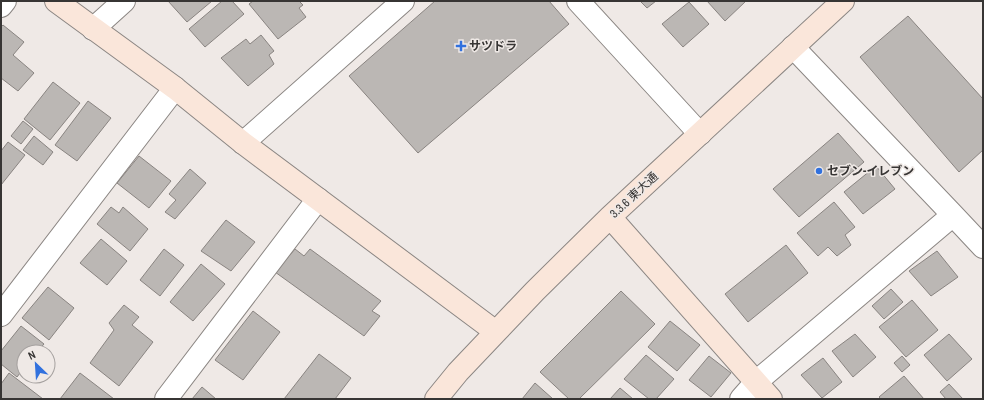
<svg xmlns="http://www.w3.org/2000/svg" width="984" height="400" viewBox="0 0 984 400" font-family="'Archivo Narrow','Noto Sans JP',sans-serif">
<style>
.building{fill:#bbb7b4;stroke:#898481}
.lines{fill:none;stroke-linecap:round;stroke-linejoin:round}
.street-casing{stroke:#8b8683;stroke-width:24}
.secondary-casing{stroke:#8b8683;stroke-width:24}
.street{stroke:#fff;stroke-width:22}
.secondary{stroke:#fae6da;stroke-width:22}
.poi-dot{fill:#3171de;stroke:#efe9e6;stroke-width:1.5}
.labels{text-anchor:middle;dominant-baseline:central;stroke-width:3;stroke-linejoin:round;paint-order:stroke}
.poi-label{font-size:12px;font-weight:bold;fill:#373534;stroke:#efe9e6;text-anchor:start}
.street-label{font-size:12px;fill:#373534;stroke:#efe9e6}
</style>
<rect width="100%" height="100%" fill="#efe9e6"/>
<path class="building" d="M 168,1 L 212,1 L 187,22 Z
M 222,1 L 232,1 L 244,14 L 205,47 L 189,29 Z
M 253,1 L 299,1 L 303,5 L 299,8 L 306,17 L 278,39 L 249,4 Z
M 435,1 L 549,1 L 569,24 L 418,153 L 349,76 Z
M 640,1 L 656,1 L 647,8 Z
M 707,1 L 746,1 L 725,21 Z
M 689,2 L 709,24 L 683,47 L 662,24 Z
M 908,16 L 983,99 L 983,150 L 959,172 L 860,57 Z
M 3,25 L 24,42 L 13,55 L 34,73 L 18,91 L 1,78 L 1,27 Z
M 261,35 L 274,51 L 269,55 L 274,64 L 248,86 L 221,58 L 246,39 L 250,44 Z
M 53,82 L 80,103 L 50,140 L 24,119 Z
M 88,101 L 111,118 L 77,161 L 55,145 Z
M 23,121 L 33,129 L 21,144 L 11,136 Z
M 838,133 L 864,162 L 799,217 L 773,189 Z
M 34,136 L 53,152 L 43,165 L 23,150 Z
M 8,142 L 25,155 L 1,185 L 1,151 Z
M 139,156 L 171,181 L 149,208 L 117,183 Z
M 876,166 L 895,189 L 863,214 L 844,192 Z
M 190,169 L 206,183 L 175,219 L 165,212 L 176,200 L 169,194 Z
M 834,202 L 855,227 L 845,235 L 851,245 L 837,256 L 828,247 L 818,256 L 797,233 Z
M 111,207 L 119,213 L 123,207 L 148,229 L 130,251 L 97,224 Z
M 226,220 L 255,242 L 231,271 L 201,251 Z
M 101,239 L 127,261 L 107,285 L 80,263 Z
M 786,245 L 808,273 L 748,322 L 725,294 Z
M 164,249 L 184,265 L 160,296 L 140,280 Z
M 295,249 L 304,256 L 310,249 L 381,301 L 372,311 L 380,316 L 364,336 L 275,272 Z
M 937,251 L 958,277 L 931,296 L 909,271 Z
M 201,264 L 225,284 L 193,321 L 170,302 Z
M 48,287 L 74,308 L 49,340 L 22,318 Z
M 891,289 L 903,302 L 884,319 L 872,306 Z
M 621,291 L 655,324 L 579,399 L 569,399 L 540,372 Z
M 912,300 L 938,330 L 906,357 L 879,327 Z
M 124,305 L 139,317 L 132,325 L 153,342 L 119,386 L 90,363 L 114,330 L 109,323 Z
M 253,311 L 280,332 L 243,380 L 215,360 Z
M 670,321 L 700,345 L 677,371 L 648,347 Z
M 21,326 L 44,344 L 37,352 L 24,352 L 24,368 L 17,377 L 1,364 L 1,351 Z
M 855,334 L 876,357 L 853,377 L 832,351 Z
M 949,334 L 972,359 L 947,381 L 924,355 Z
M 319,354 L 351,378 L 335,399 L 284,399 Z
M 646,355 L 674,379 L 656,399 L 649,399 L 624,379 Z
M 709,356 L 731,373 L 711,397 L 689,380 Z
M 902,356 L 910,365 L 902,372 L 894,363 Z
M 823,358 L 842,382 L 822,398 L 801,375 Z
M 9,373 L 43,399 L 1,399 L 1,384 Z
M 80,373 L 114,399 L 60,399 Z
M 904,376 L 924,399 L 881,399 L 879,397 Z
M 535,383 L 553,399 L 522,399 Z
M 949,384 L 963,399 L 946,399 L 940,392 Z
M 202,387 L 216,399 L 192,399 Z
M 620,388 L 633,399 L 610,399 Z"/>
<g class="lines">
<defs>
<path id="street" d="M 578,1 L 700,134
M 1,6 L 5,1
M 93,29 L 124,1
M 793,47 L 953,215 L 983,247
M 243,143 L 403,1
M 1,315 L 175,88
M 166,399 L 318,199
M 741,399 L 756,382 L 953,215"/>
<path id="secondary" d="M 56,1 L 175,88 L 243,143 L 496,332
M 610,217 L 771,399
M 436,399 L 458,372 L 496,332 L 535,291 L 610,217 L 843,1"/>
</defs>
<use href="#street" class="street-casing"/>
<use href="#secondary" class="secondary-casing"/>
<use href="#street" class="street"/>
<use href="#secondary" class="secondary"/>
</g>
<g class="poi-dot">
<path d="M459 40h4v4h4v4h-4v4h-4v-4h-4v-4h4z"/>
<circle cx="819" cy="171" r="4"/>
</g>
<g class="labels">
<g class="poi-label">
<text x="469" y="46">サツドラ</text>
<text x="827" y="171">セブン-イレブン</text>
</g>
<g class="street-label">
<text transform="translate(634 195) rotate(-43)">3.3.6 東大通</text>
</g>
</g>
<rect width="984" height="400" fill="none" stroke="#373534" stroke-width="4"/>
<g transform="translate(36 364) rotate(335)"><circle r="19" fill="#efe9e6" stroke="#a5a19f"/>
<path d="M0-3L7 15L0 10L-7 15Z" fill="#3171de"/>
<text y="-6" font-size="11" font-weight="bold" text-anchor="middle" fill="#373534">N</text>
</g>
</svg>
